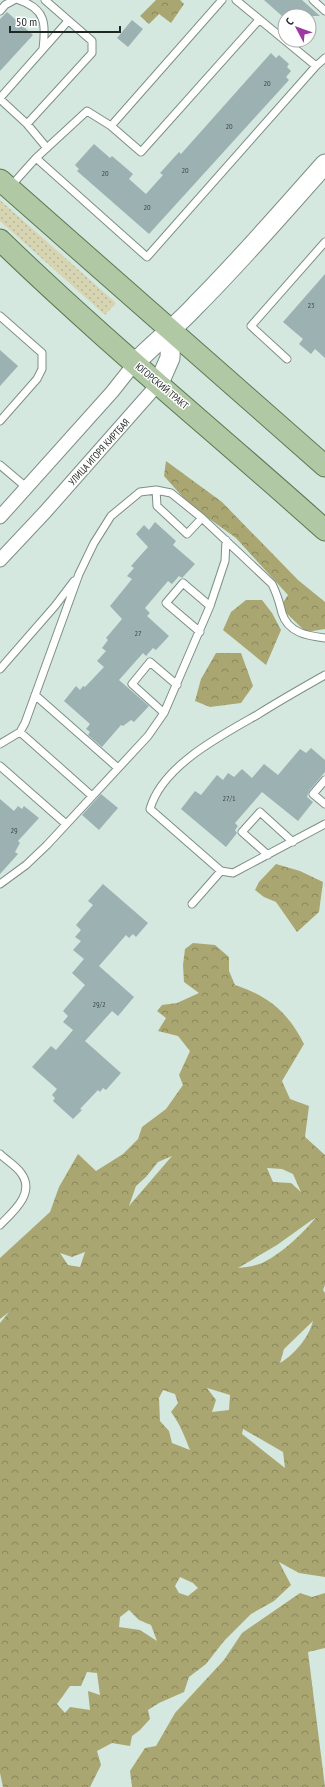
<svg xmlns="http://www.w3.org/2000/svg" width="325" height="1787" viewBox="0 0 325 1787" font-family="'PT Sans Narrow',sans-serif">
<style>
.grass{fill:url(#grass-dots)}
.forest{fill:url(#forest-crowns);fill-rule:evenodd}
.building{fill:#9cb1b2}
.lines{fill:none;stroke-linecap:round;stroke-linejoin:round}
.service-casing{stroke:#7d8f87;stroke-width:9}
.minor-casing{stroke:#7d8f87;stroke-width:15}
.secondary-casing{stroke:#7d8f87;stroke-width:21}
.primary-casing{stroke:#5b7850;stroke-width:23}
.service{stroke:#fff;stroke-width:7}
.minor{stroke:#fff;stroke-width:13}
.secondary{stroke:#fff;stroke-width:19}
.primary{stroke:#b0c8a4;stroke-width:21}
.labels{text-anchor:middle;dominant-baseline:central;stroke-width:3;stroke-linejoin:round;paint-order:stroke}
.number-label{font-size:8px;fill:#3e4a48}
.street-label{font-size:10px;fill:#1f2724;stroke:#fff}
</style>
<defs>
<pattern id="grass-dots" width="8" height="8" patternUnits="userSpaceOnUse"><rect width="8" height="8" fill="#d7d4b2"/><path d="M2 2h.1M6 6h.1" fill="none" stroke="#b8b699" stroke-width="1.8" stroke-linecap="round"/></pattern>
<pattern id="forest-crowns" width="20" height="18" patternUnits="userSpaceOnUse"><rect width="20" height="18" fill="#aaa671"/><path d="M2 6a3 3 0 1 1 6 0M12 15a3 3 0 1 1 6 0" fill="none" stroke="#8a875d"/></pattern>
</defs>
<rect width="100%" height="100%" fill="#d4e8df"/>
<path class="grass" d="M 0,200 L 116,303 L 105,315 L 0,221 Z"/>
<path class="forest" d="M 156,0 L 180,0 L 184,4 L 171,23 L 159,14 L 149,24 L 140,16 Z
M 166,461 L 222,502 L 298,580 L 325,602 L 325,629 L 306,632 L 280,607 L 288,595 L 236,538 L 189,504 L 164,476 Z
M 246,600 L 262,600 L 272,613 L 281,630 L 266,665 L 223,630 L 231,612 Z
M 216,653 L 241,653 L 253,686 L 241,703 L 210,707 L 195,701 L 201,679 Z
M 276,864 L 300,871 L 323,882 L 319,912 L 297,932 L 276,902 L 264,897 L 255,890 L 259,882 Z
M 193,943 L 215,945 L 229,957 L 229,971 L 235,985 C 268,996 288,1012 304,1044 L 282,1081 L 290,1099 L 309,1106 L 305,1137 L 325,1155 L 325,1285 L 323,1290 L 325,1293 L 325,1577 L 299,1573 L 279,1562 L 291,1585 L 274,1601 L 251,1614 L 224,1641 L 206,1664 L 189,1677 L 184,1692 L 159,1703 L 148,1710 L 150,1719 L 140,1730 L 132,1736 L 130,1746 L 112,1743 L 97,1751 L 101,1765 L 90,1787 L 3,1787 L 0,1773 L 0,1323 L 9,1312 L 0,1319 L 0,1258 L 50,1212 L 59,1187 L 78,1154 L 96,1171 L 123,1154 L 138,1139 L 142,1127 L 166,1109 L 183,1085 L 179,1075 L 190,1051 L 178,1036 L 158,1031 L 166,1018 L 157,1011 L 162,1005 L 177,1003 L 199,993 L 184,982 L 183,965 L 185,949 ZM 172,1156 L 129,1206 L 136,1186 L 146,1177 L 158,1162 ZM 267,1168 L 282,1169 L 293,1174 L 301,1192 L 291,1183 L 273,1182 ZM 316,1217 C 305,1232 274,1261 256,1265 C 250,1267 243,1267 238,1268 L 277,1245 ZM 85,1252 L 80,1267 L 68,1265 L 60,1253 L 72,1257 ZM 313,1321 C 309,1337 295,1354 280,1363 L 284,1349 ZM 207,1388 L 230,1395 L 229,1410 L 212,1412 L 216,1400 ZM 163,1390 L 175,1394 L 178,1403 L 171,1412 C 180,1424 185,1437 190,1450 L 172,1443 L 169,1431 L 160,1421 L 159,1398 ZM 243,1429 L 283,1452 L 285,1468 L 242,1434 ZM 180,1577 L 193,1583 L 198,1588 L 188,1596 L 179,1593 L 175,1586 ZM 129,1610 L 139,1620 L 151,1625 L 157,1641 L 140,1630 L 119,1627 L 120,1617 ZM 87,1672 L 97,1673 L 100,1695 L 88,1691 L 90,1710 L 70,1707 L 65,1713 L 57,1704 L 70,1686 L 81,1686 Z
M 300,1593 L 312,1597 L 325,1593 L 325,1648 L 308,1652 L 325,1787 L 132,1787 L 130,1771 L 145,1748 L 156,1746 L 175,1713 L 224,1660 L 242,1633 Z"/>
<path class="building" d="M 264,0 L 302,0 L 320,16 L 282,16 Z
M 7,12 L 33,35 L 0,71 L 0,19 Z
M 132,20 L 143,29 L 128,47 L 117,38 Z
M 271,53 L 276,58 L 279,55 L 289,64 L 287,67 L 291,71 L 286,77 L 289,80 L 149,234 L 77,171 L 79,169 L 75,165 L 94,144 L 110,158 L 112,156 L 133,174 L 129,179 L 146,194 L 163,175 L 160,173 L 179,152 L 181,154 Z
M 325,274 L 325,358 L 315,349 L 311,354 L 299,344 L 303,339 L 283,322 Z
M 0,350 L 18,366 L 0,386 Z
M 155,522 L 176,541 L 173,545 L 195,564 L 182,578 L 179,576 L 172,584 L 168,581 L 145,608 L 150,613 L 147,616 L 169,636 L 156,650 L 153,648 L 146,656 L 143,653 L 119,680 L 149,706 L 134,722 L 131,720 L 123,726 L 121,725 L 102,747 L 88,735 L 90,732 L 86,729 L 90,724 L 64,701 L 76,686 L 80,690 L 83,686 L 85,687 L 104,667 L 97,661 L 106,651 L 102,648 L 108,640 L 106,638 L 122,619 L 110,606 L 132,579 L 127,576 L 134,568 L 131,566 L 148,547 L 136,534 L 144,525 L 149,530 Z
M 311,748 L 325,760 L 325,772 L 309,791 L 307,797 L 313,802 L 298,821 L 262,792 L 235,823 L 238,826 L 235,830 L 237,833 L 226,847 L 181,809 L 195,791 L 201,795 L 217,775 L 223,780 L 228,773 L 234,777 L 242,769 L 252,778 L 264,764 L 278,775 L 300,749 L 306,753 Z
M 101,794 L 118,808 L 99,830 L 82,815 Z
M 0,799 L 14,811 L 18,806 L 22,809 L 24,806 L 39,818 L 18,841 L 20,843 L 15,852 L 18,854 L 0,874 Z
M 103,884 L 148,923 L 136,937 L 133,934 L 129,938 L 126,935 L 99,966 L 134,997 L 118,1016 L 112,1011 L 85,1041 L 121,1073 L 106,1090 L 103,1088 L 100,1092 L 98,1090 L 80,1109 L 82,1110 L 73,1119 L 53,1101 L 55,1098 L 52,1095 L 57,1089 L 32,1067 L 51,1046 L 56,1050 L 73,1030 L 63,1022 L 68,1016 L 63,1011 L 85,985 L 72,973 L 84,959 L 73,950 L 81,941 L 75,937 L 81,930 L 76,925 L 93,905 L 88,901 Z"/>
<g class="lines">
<defs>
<path id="service" d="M 19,0 C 46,9 46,24 43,49
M 236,0 L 316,66
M 313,0 L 325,11
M 0,11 L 5,5 L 14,0
M 0,98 L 68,21
M 0,99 L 27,124 L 92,53 L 92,41 L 45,0
M 27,124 L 47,148
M 111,126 L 222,0
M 36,158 L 147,257 L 316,66 L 325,58
M 10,187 L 36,158 L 87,111 L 111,126 L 141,152 L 259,20
M 0,316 L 42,353 L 42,369 L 37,379 L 0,421
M 287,359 L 251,326 L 325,242
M 0,465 L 26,487
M 156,490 L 157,506 L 187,534 L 202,518
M 200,632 L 166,603 L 183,583 L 210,606
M 0,669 L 55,606 L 74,581
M 325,675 C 302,688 279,701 257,715 C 220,736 162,766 150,809 L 221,871 L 233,873 L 325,824
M 35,695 L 118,768
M 164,713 L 132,684 L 150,662 L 177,685
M 20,732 L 92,796
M 0,744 L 20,732 L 25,723 L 79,574 L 94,543 L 111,516 L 140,492 L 156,490 L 171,493 L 202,518 L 272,584 C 278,596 279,601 282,613 C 288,633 308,636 325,638
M 0,766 L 66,824
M 325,780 L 313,794 L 325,804
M 268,855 L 242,832 L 260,812 L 293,842
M 0,884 L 26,865 L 47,845 L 148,736 L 164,713 L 210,606 L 225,561 L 226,540
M 192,904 L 221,871
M 0,1154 C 6,1160 16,1166 21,1173 C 36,1193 13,1212 0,1225"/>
<path id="minor" d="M 0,517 L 112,392 L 135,363
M 0,560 L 46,511 L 159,383"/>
<path id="secondary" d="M 135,363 C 154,343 177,326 196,305 C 241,260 283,211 325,164
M 159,383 L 170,358 L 171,330"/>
<path id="primary" d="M 0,180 L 325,466
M 0,240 C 104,341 217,433 325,530"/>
</defs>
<use href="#service" class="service-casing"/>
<use href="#minor" class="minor-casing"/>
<use href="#secondary" class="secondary-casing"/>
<use href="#primary" class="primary-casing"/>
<use href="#service" class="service"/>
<use href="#minor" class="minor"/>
<use href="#secondary" class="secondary"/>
<use href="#primary" class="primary"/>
</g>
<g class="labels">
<g class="number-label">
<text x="267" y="83">20</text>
<text x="229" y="126">20</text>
<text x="185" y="170">20</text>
<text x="105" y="173">20</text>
<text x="147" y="207">20</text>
<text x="311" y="305">23</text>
<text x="138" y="633">27</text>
<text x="229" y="798">27/1</text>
<text x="14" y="830">29</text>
<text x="99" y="1004">29/2</text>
</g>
<g class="street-label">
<text transform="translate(162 386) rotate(40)">ЮГОРСКИЙ ТРАКТ</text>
<text transform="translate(99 452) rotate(-48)">УЛИЦА ИГОРЯ КИРТБАЯ</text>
</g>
</g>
<g transform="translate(297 28) rotate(311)"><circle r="19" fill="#ffffff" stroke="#a5a9a7"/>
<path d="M0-3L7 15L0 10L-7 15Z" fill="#9e399e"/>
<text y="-6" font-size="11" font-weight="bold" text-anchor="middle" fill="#1f2724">С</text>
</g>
<path d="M10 26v6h110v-6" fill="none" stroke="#1f2724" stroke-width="2"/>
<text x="16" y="26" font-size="12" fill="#1f2724" stroke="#ffffff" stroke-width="3" paint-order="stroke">50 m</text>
</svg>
